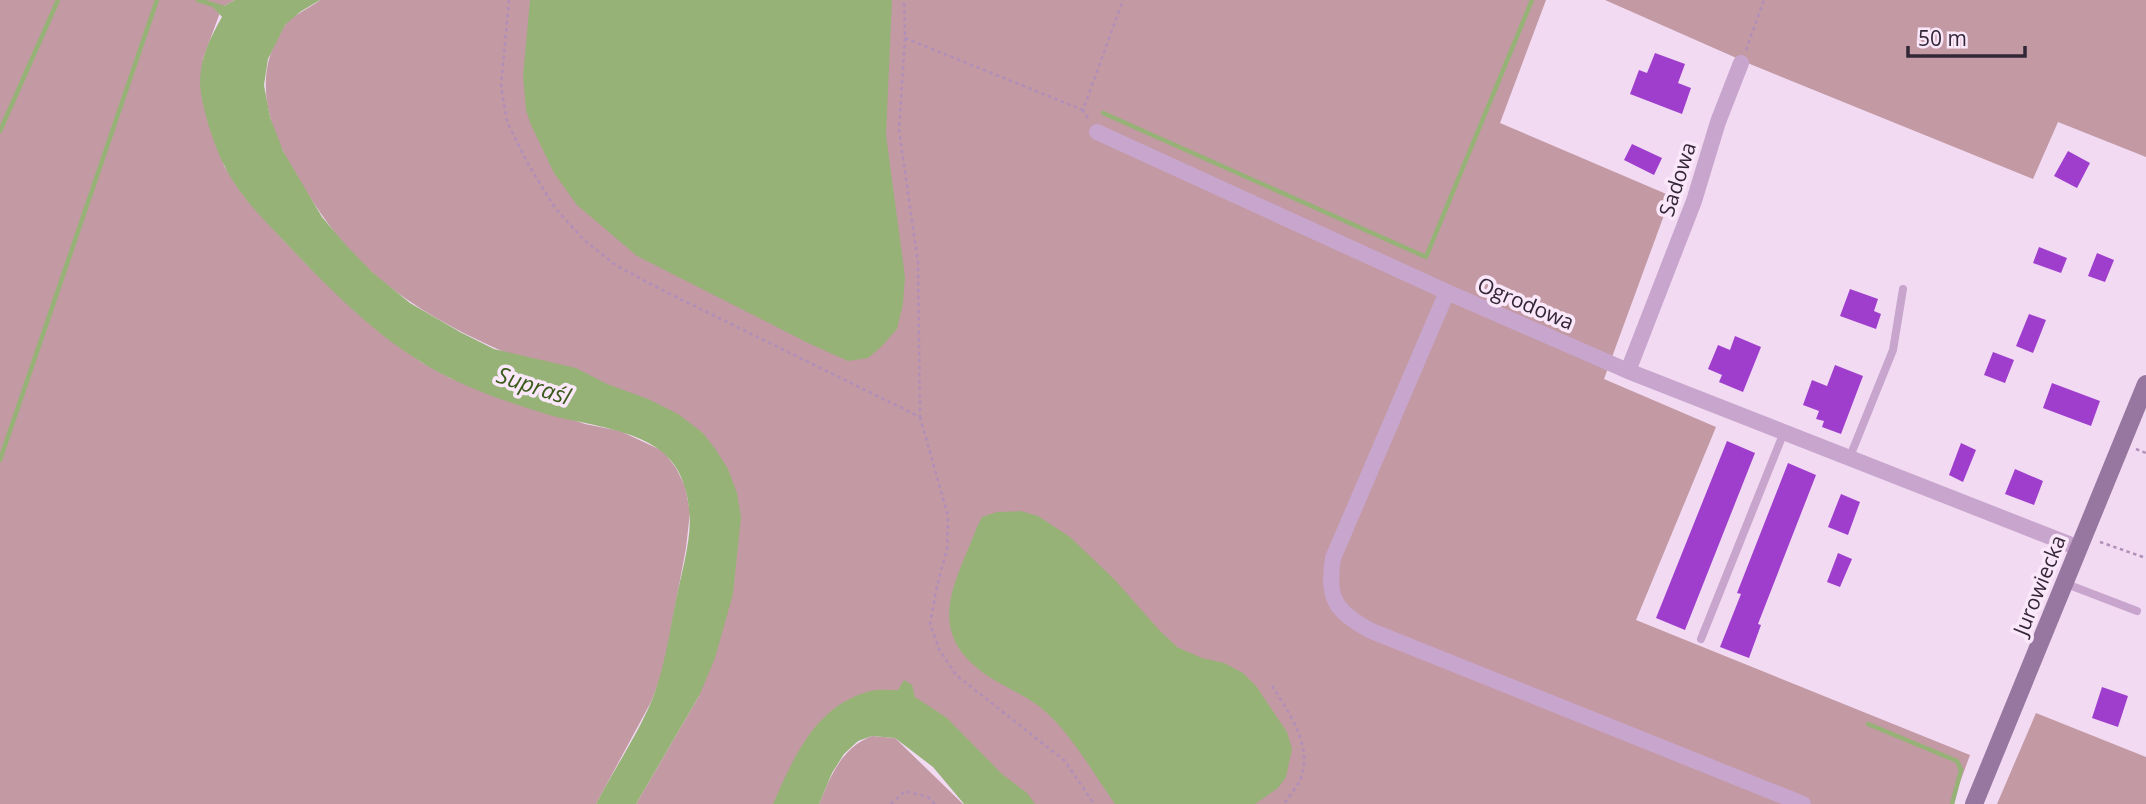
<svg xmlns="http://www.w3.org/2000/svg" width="2146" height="804" viewBox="0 0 2146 804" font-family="'Open Sans',sans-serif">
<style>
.green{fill:#c399a3}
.water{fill:#96b277}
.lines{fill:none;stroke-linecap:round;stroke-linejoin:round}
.stream{stroke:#96b277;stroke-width:4.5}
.building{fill:#9f3ecd}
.path{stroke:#b28fb8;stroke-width:2.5;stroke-dasharray:3.5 3.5;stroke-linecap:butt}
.lane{stroke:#c8a5cc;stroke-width:8}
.street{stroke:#c8a5cc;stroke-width:16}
.secondary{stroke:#9777a0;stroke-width:18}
.labels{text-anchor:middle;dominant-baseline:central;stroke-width:7;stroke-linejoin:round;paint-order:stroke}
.street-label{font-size:21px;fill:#332737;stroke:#fae7fa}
.water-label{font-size:23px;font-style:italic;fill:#3b5b1a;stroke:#fae7fa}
</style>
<rect width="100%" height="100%" fill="#f2daf3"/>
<path class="green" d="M 0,0 L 235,0 L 222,7 L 203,59 L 224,166 L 243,195 L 270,226 L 310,268 L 355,311 L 387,338 L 421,362 L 450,378 L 585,424 L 620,431 L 663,451 L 676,468 L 685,486 L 690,512 L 686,548 L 663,671 L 651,702 L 596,804 L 0,804 Z
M 320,0 L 1546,0 L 1500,123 L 1671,196 L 1604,379 L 1716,427 L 1636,620 L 1970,755 L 1952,804 L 1025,804 L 915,697 L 776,804 L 636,804 L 699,696 L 703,433 C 657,415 611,396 565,377 C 495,349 431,323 374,274 C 339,244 313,204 290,164 C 269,128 256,83 275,43 C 278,37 281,30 285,25 C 295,13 309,9 320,0 Z
M 1605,0 L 2146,0 L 2146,157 L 2058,122 L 2033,179 L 1750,64 Z
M 2036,713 L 2146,757 L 2146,804 L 1997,804 Z
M 872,736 L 895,738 L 963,804 L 819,804 C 831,776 841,748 872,736 Z"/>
<path class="water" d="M 235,0 L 320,0 L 300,12 L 285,25 L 268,59 L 264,85 L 270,117 L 283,151 L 322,217 L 345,244 L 372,272 L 410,303 L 460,332 L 494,349 L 576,368 L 607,384 L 648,399 L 678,414 L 703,433 L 716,450 L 728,469 L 737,493 L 741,517 L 733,594 L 715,658 L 699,696 L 636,804 L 596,804 C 614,769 637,736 652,700 C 665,667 669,634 676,600 C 681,574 693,535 689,510 C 688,496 684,481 677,469 C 654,429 587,426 546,414 C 514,404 480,393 450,378 C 386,347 333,293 284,241 C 263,219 238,194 224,165 C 214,145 201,106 200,83 C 200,58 210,38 222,17 L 210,4 L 222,7 Z
M 530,0 L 892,0 L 886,135 L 905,277 L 903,304 L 897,329 L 882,346 L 868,358 L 848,361 L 808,343 L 637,256 L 577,205 L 554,173 L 531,125 L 526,110 L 523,76 Z
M 1021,511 L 1038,516 L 1070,537 L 1115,580 L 1160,631 L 1177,647 L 1202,658 L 1224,663 L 1243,673 L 1256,686 L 1287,732 L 1292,749 L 1286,777 L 1278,788 L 1255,804 L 1115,804 C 1093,773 1070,731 1040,707 C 1022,693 999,685 981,671 C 924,628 957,580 977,527 L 982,517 L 997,512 Z
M 904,680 L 912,685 L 915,697 L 947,718 L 1002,774 L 1027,793 L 1035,804 L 964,804 L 933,767 L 895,738 L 872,736 L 858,741 L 844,754 L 832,773 L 819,804 L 773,804 C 794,757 815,706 870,691 C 878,689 889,690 898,690 Z"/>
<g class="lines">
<path class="stream" d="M 198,0 L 227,9
M 1103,113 L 1426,257 L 1532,0
M 0,131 L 58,0
M 0,460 L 157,0
M 1868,724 L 1957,761 L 1961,770 L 1952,804"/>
</g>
<path class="building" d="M 1655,53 L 1685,64 L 1678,83 L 1691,88 L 1682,114 L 1630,94 L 1639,70 L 1647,73 Z
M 1632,144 L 1662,158 L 1654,175 L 1624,160 Z
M 2068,151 L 2090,163 L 2077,188 L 2054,176 Z
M 2039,247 L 2067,258 L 2061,273 L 2033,263 Z
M 2097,253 L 2114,260 L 2105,282 L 2088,276 Z
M 1850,289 L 1878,299 L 1874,311 L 1881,314 L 1876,329 L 1840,316 Z
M 2029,314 L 2046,320 L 2033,353 L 2016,346 Z
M 1735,336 L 1761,347 L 1743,392 L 1719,382 L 1722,375 L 1708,369 L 1718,345 L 1730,350 Z
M 1993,352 L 2014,360 L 2005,383 L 1984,375 Z
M 1835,365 L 1863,376 L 1841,434 L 1822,427 L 1824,421 L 1816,419 L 1819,411 L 1803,405 L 1812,380 L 1827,386 Z
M 2052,383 L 2100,401 L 2091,426 L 2043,408 Z
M 1727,441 L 1755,453 L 1685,630 L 1656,618 Z
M 1961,443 L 1976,450 L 1963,482 L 1949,475 Z
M 1788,463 L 1816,475 L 1758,624 L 1761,625 L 1749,658 L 1720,647 L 1741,594 L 1737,593 Z
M 2015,469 L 2043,481 L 2034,505 L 2005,494 Z
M 1841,494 L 1860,502 L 1848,535 L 1828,527 Z
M 1838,553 L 1852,559 L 1840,587 L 1827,582 Z
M 2102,687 L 2128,696 L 2118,727 L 2092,718 Z"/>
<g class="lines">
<path class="path" d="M 509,0 L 501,86 L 507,122 L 527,162 L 555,208 L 584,240 L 617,266 L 664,291 L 920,417 L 918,263 L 899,130 L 905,38 L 904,0
M 905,38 L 1083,110
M 1746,50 L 1764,0
M 1088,118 L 1083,110 L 1123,0
M 920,417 L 948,516 L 947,549 L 937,586 L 930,624 L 939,649 L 956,675 L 1065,761 L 1094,804
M 2136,449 L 2146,453
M 2100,542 L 2146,558
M 1272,686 C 1289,713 1314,747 1300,780 C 1296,788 1289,796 1284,804
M 891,804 L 905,791 L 928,797 L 935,804"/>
<path class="lane" d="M 1849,459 L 1893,350 L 1903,289
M 2064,583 L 2137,611
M 1701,639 L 1784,432"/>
<path class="street" d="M 1097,132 L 1447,292 L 1628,371 L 2079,548
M 1447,292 L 1333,558 C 1327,598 1334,610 1369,630 L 1803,804
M 1628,371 L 1694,201 L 1718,122 L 1741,63"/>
<path class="secondary" d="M 1974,804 L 2146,384"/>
</g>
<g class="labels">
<g class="street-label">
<text transform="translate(1677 179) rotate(-72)">Sadowa</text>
<text transform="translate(1526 303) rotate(23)">Ogrodowa</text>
<text transform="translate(2039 585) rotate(-68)">Jurowiecka</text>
</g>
<g class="water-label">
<text transform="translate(534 385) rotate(18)">Supraśl</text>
</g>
</g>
<path d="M1908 46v10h117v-10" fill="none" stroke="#332737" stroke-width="3.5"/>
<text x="1918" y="46" font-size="21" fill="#332737" stroke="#fae7fa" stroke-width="5" paint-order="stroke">50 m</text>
</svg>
